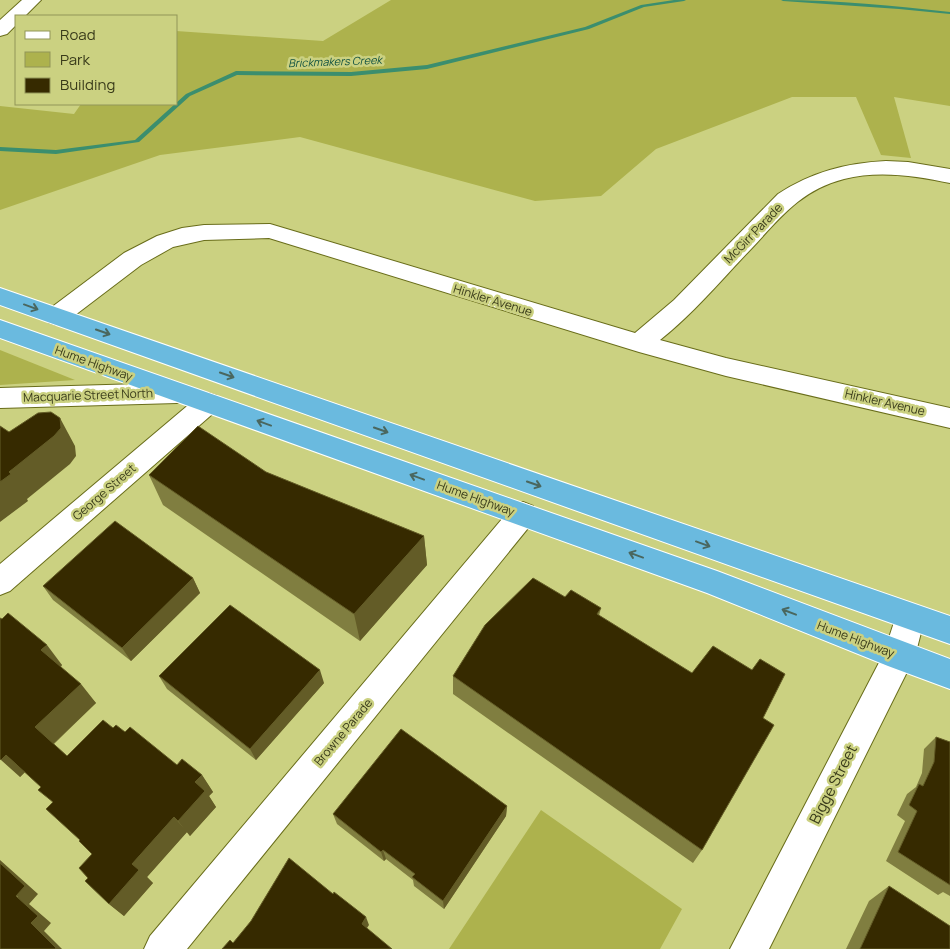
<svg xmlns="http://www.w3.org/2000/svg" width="950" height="949" viewBox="0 0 950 949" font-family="Manrope,sans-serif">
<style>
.green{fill:#adb24d}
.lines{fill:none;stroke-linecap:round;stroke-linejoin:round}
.stream{fill:#3b8e6e;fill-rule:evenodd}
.minor-casing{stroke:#696d1a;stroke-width:2}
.tertiary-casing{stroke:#696d1a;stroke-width:2}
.trunk-casing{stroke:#fff;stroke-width:2}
.minor{fill:#fff;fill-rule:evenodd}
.tertiary{fill:#fff;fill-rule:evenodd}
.trunk{fill:#6abadf;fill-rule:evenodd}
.wall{fill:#807e40}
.shaded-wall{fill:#635c27}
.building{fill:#362a00;stroke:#635c27}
.oneway{stroke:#4a675f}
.labels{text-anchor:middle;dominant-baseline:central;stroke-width:5;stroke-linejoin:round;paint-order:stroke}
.far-water-label{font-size:11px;font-style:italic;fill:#105141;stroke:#cbd181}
.street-label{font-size:12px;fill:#393b1a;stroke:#cbd181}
.near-street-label{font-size:15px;fill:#393b1a;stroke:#cbd181}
</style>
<rect width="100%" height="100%" fill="#cbd181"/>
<path class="green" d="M 391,0 L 950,0 L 950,106 L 894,97 L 911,158 L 881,155 L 856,97 L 792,97 L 656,149 L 601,196 L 535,201 L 300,137 L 160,155 L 0,210 L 0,106 L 74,114 L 81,104 L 176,104 L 176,31 L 323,41 Z
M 0,350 L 75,380 L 0,385 Z
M 541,810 L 682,909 L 660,949 L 449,949 Z"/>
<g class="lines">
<path class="stream" d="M 674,0 L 686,0 L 684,1 L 644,7 L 589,29 L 427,69 L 351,76 L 237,75 L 190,96 L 139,142 L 56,154 L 0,151 L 0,147 L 56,150 L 135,140 L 186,94 L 236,71 L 351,72 L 427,65 L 585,27 L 641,5 Z
M 781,0 C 837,0 894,6 950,12 L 950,14 L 899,9 L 783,1 Z"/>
<defs>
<path id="minor" d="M 22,0 L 41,0 L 25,16 L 16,16 L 16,25 L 7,34 L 0,36 L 0,20 Z
M 886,161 L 908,162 L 950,169 L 950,183 C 916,176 879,170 844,179 C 801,190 780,218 752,248 C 722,279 694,313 660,340 L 726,358 L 950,408 L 950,428 L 726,376 L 639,352 L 269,238 L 204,240 L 173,247 L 141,265 L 66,322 L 57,325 L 48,322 L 45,316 L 48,310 L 124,253 L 157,236 L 182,228 L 204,225 L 270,224 L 635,333 L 674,300 L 778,194 C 812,172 846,163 886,161 Z
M 177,383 L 186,386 L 190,393 L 186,400 L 177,403 L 0,408 L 0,388 Z
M 208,393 L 217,396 L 221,403 L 217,410 L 10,591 L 0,595 L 0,564 L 199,396 Z
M 523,502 L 533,506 L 537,514 L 533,522 L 187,949 L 144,949 L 150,936 L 513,506 Z"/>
<path id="tertiary" d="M 910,603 L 921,607 L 925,617 L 915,656 L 769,949 L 730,949 L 884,653 L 899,607 Z"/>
<path id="trunk" d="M 0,288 L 950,616 L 950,644 L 0,305 Z
M 0,320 L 717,571 L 950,659 L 950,689 L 888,666 L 707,593 L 0,338 Z"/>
</defs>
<use href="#minor" class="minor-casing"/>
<use href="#tertiary" class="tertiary-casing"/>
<use href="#trunk" class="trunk-casing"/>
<use href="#minor" class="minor"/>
<use href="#tertiary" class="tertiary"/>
<use href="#trunk" class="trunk"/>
</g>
<path class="wall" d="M 266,472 L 424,536 L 427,565 L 360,641 L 163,505 L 149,475 Z
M 193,578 L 200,593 L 131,661 L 53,600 L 43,586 Z
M 565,597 L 601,608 L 599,616 L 702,850 L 693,863 L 453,694 L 453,676 Z
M 0,618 L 62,665 L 61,667 L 96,703 L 54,744 L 67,756 L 113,728 L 125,732 L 177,765 L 202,775 L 213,792 L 209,796 L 216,807 L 190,836 L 187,832 L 147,877 L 153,883 L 124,916 L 109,904 L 88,878 L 92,854 L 80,840 L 41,787 L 25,772 L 20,777 Z
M 159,676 L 324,683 L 256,760 L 167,689 Z
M 936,737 L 950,742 L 950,896 L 943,892 L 938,895 L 886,861 L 905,821 L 897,815 L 907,794 L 916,787 L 922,773 L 924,749 Z
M 507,806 L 506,816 L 444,909 L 414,886 L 413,880 L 386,859 L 384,861 L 337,824 L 333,814 Z
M 889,886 L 950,949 L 846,949 L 869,901 Z"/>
<path class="shaded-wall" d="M 60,418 L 75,446 L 76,456 L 70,464 L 27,499 L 28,501 L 0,522 L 0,482 Z
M 424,536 L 427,565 L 360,641 L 354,614 Z
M 193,578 L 200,593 L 131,661 L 122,648 Z
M 47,645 L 62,665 L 57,670 L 41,650 Z
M 320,670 L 324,683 L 256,760 L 250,749 Z
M 81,684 L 96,703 L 52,745 L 35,727 Z
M 6,755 L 25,772 L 20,777 L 1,760 Z
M 202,775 L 213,792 L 209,796 L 216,807 L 190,836 L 178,821 L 195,782 Z
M 507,806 L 506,816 L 444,909 L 443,901 Z
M 174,817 L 187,832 L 147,877 L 153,883 L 124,916 L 109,904 L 132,864 Z
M 383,850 L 386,859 L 384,861 L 381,852 Z
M 0,860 L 38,894 L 29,904 L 51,923 L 44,931 L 62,949 L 55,949 L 31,923 L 0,863 Z
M 366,917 L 369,925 L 365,931 L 362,924 Z"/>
<path class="building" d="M 51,412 L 60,418 L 61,428 L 54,436 L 9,472 L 11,474 L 0,482 L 0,426 L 9,432 L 38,413 Z
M 198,426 L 266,472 L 424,536 L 354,614 L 149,475 Z
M 115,521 L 193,578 L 122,648 L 43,586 Z
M 533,578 L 565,597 L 571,590 L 601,608 L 597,614 L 692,673 L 713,646 L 752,670 L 760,659 L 785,674 L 763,718 L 774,725 L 702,850 L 453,676 L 485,625 Z
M 230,605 L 320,670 L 250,749 L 159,676 Z
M 8,613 L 47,645 L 41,650 L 81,684 L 35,727 L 67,756 L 103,720 L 113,728 L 116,725 L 125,732 L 130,727 L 177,765 L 182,759 L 202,775 L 195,782 L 205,791 L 178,821 L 174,817 L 132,864 L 139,870 L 109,904 L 85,881 L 88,878 L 79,868 L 92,854 L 79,841 L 80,840 L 46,809 L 53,802 L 38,790 L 41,787 L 6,755 L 1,760 L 0,759 L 0,618 L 2,619 Z
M 401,729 L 507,806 L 443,901 L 412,877 L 415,874 L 383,850 L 381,852 L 333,814 Z
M 936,737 L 950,742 L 950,885 L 898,852 L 917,811 L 909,805 L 919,784 L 923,786 L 934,762 Z
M 289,858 L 333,894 L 334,892 L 366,917 L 362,924 L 392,949 L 222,949 L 230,940 L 233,943 L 251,921 Z
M 0,863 L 25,886 L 16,896 L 38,916 L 31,923 L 56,948 L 55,949 L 0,949 Z
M 889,886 L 950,926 L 950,949 L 860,949 Z"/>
<defs><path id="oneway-shaft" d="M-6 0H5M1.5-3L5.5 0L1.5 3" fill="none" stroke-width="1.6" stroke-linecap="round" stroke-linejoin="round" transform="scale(1.25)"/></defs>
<g class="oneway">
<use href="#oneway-shaft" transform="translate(31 307) rotate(20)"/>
<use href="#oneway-shaft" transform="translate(103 332) rotate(19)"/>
<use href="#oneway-shaft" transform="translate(227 375) rotate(19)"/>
<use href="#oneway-shaft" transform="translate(264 423) rotate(-160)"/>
<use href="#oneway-shaft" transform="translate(381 430) rotate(19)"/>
<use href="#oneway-shaft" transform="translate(417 477) rotate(-160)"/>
<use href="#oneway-shaft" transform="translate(534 484) rotate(19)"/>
<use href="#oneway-shaft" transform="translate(703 544) rotate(20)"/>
<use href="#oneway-shaft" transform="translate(636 555) rotate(-160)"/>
<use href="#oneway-shaft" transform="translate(789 612) rotate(-159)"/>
</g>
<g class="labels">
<g class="far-water-label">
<text transform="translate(335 61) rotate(-2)">Brickmakers Creek</text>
</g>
<g class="street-label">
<text transform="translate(753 233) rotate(-46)">McGirr Parade</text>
<text transform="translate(493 300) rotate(17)">Hinkler Avenue</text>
<text transform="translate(94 363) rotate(20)">Hume Highway</text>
<text transform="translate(88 395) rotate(-2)">Macquarie Street North</text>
<text transform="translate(885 402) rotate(13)">Hinkler Avenue</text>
<text transform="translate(104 492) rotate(-41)">George Street</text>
<text transform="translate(476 498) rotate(20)">Hume Highway</text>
<text transform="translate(856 639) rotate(21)">Hume Highway</text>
<text transform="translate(343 732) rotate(-50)">Browne Parade</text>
</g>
<g class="near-street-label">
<text transform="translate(833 784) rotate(-63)">Bigge Street</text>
</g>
</g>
<rect x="15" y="15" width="162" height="90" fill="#cbd181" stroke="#919558"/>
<rect x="25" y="31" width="25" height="8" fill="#ffffff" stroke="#919558"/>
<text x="60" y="40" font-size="15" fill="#393b1a">Road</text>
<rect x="25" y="52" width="25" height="15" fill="#adb24d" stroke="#919558"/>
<text x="60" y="65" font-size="15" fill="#393b1a">Park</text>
<rect x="25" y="78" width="25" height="15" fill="#362a00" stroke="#919558"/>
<text x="60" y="90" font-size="15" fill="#393b1a">Building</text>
</svg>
